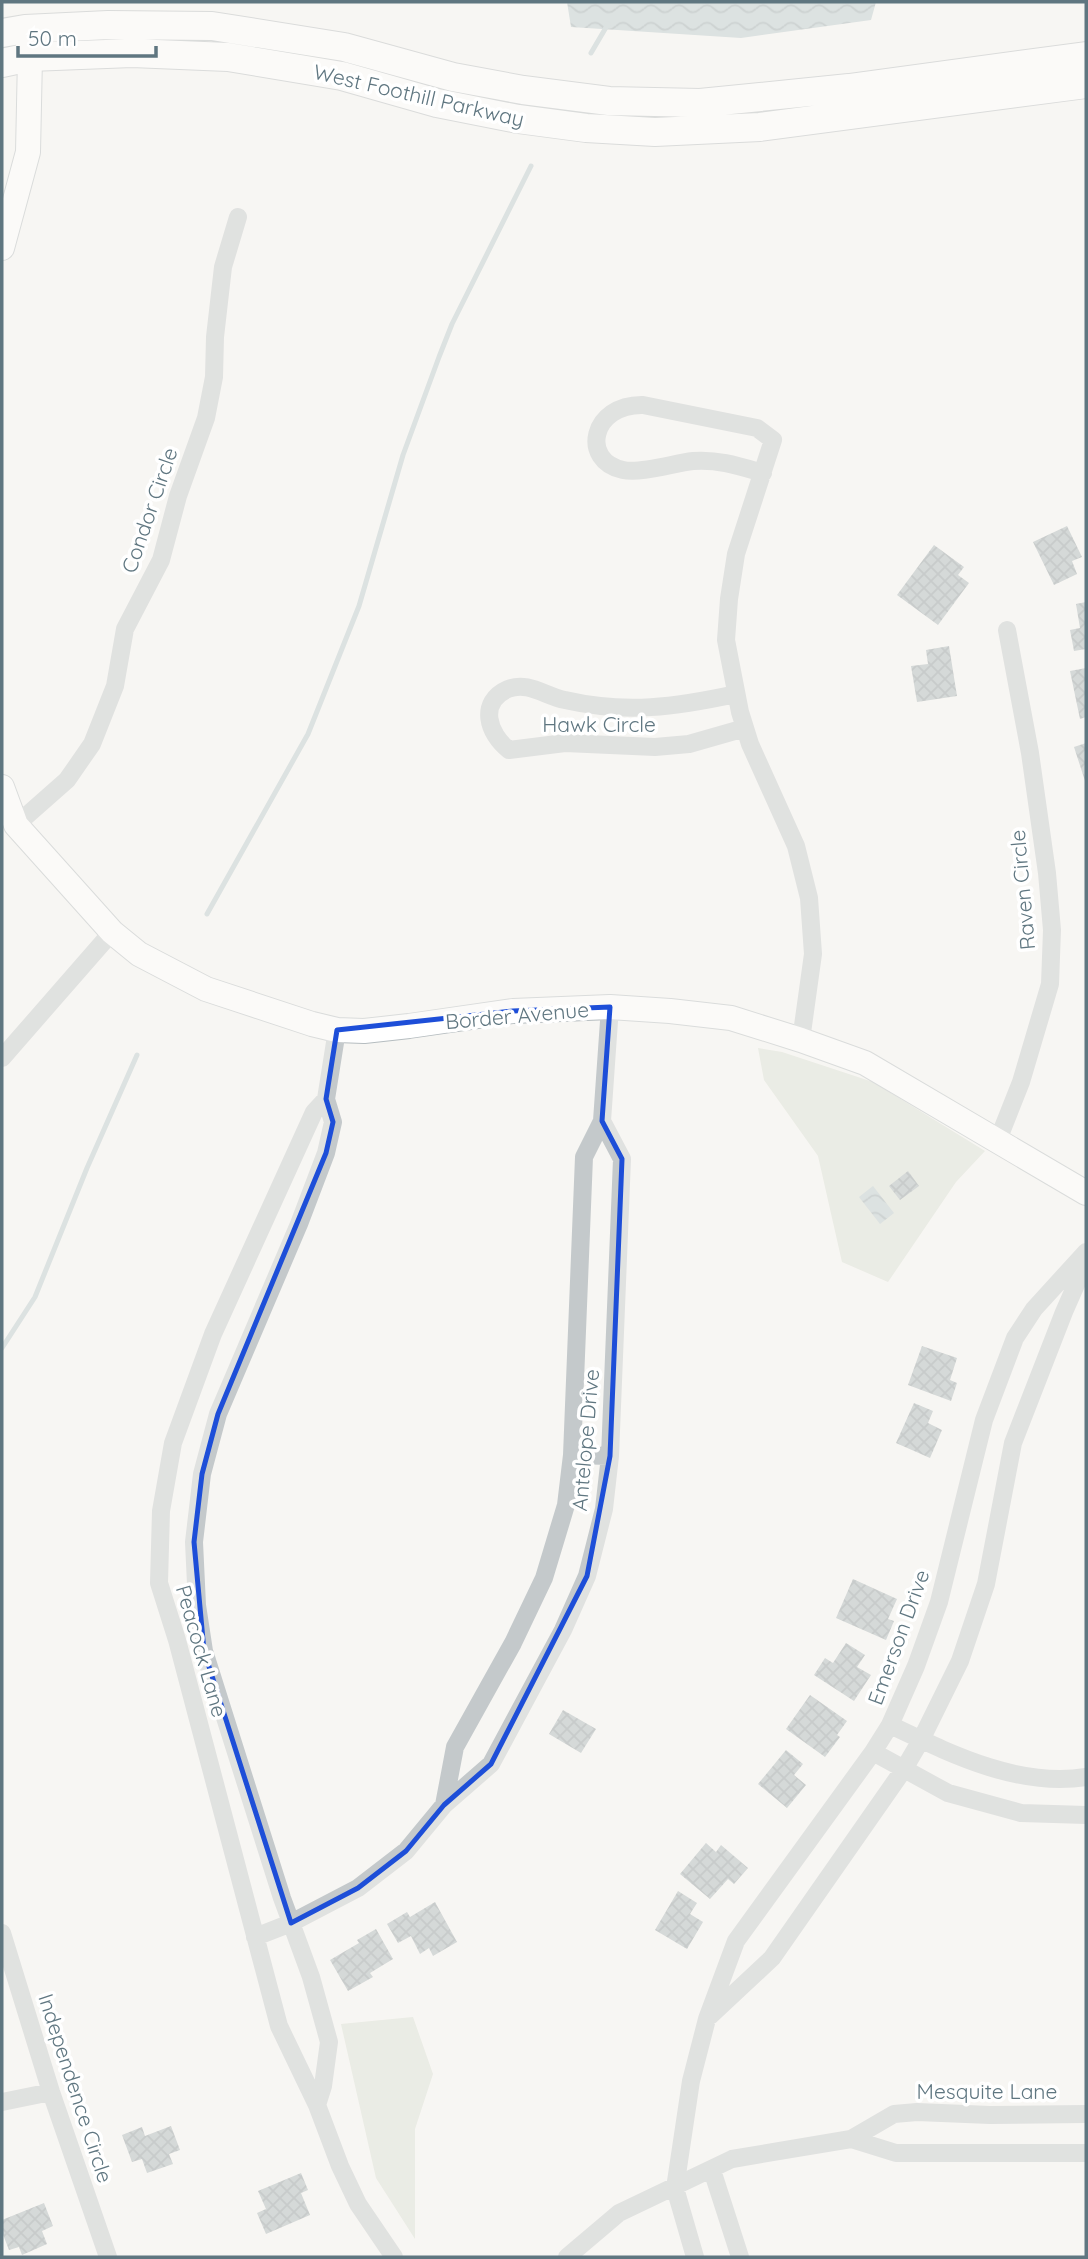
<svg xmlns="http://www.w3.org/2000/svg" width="1088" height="2259" viewBox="0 0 1088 2259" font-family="Quicksand,sans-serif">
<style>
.green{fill:#d9dfd4}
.water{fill:url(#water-waves)}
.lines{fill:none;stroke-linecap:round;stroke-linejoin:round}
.stream{stroke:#bac9cc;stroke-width:5}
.building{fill:url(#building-cross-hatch)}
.secondary-casing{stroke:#b6bdc0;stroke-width:26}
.primary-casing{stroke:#b7bcbf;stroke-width:30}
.street{stroke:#c4c9cb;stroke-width:18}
.secondary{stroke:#fff;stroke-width:24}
.primary{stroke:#fff;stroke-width:28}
.marked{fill:none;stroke:#1d4ed8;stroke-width:5;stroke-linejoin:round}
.labels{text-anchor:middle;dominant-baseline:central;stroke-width:7;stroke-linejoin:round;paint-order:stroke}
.street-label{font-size:21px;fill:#5f7680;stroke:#fff}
</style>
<defs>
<pattern id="water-waves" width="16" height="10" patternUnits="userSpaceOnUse" patternTransform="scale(1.75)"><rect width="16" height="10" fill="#bac9cc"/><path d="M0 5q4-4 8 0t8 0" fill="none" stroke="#9aa8ab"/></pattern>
<pattern id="building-cross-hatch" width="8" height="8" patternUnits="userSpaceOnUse" patternTransform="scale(1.75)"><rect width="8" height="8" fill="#aab5b8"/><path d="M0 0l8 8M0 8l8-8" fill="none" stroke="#8e989b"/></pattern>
</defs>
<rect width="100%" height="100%" fill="#f7f6f3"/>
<path class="green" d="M 758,1048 L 782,1052 L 873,1082 L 985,1151 L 956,1182 L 888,1282 L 842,1262 L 818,1156 L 764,1080 Z
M 413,2017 L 433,2074 L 415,2129 L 415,2239 L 376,2178 L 341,2024 Z"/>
<path class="water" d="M 567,2 L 876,2 L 871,20 L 741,38 L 571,27 Z
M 873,1186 L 894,1213 L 880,1224 L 859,1197 Z"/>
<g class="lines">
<path class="stream" d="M 591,53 L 608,24
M 207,914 L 308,734 L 359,606 L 403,455 L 439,357 L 452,324 L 531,166
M 2,1348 L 35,1297 L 87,1168 L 137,1055"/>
</g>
<path class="building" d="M 1067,526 L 1082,557 L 1072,561 L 1077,574 L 1054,585 L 1033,542 Z
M 934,545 L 964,567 L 958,575 L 969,583 L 938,625 L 897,595 Z
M 1086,602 L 1086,649 L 1074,651 L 1070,630 L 1080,628 L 1076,604 Z
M 949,646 L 957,696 L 917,702 L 911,666 L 928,664 L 926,650 Z
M 1086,668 L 1086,717 L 1080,719 L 1070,671 Z
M 1086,743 L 1086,784 L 1074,747 Z
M 908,1171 L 919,1186 L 900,1200 L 889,1186 Z
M 922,1346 L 957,1358 L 950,1380 L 957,1383 L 951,1401 L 908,1385 Z
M 914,1403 L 933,1411 L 928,1423 L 942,1430 L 930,1458 L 896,1443 Z
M 853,1579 L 897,1599 L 888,1619 L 894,1621 L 886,1640 L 836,1618 Z
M 846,1643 L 865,1655 L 857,1667 L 871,1675 L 854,1701 L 814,1675 L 825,1658 L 833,1663 Z
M 810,1695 L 847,1721 L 837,1735 L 840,1737 L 825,1757 L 786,1729 Z
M 563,1710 L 596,1729 L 581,1753 L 549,1734 Z
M 786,1750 L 803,1764 L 794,1775 L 806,1785 L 787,1808 L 758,1784 Z
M 706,1843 L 716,1852 L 721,1845 L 748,1868 L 734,1884 L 728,1879 L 710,1899 L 680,1874 Z
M 678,1891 L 697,1903 L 690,1914 L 703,1922 L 687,1949 L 655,1930 Z
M 435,1902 L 457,1942 L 433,1956 L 429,1948 L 420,1954 L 411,1936 L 398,1943 L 387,1924 L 407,1912 L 410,1917 Z
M 376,1929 L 393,1959 L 370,1973 L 373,1977 L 348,1991 L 330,1960 L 359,1943 L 357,1940 Z
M 171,2126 L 180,2150 L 169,2154 L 173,2164 L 147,2173 L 142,2159 L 132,2162 L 122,2135 L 142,2127 L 145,2136 Z
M 301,2173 L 308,2190 L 301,2193 L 310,2215 L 266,2234 L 257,2213 L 266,2209 L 258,2191 Z
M 44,2203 L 53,2226 L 42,2231 L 47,2244 L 22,2255 L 19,2247 L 9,2250 L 2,2232 L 2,2220 Z"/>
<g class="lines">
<defs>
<path id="secondary" d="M 2,248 L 28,152 L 30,57 L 27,39
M 2,787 L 16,825 L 112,932 L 139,954 L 206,989 L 312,1024 L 337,1030 L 364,1031 L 409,1026 L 513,1011 L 610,1007 L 670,1011 L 731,1018 L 801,1040 L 865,1063 L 1086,1193"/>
<path id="primary" d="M 2,33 L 25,29 L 108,25 L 212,26 L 344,47 L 453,77 L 523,90 L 609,101 L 700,103 L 849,88 L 1086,56
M 2,63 L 30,57 L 132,53 L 228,57 L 342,76 L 437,103 L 518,119 L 586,128 L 655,132 L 760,127 L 1086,84"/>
</defs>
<use href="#secondary" class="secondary-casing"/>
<use href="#primary" class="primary-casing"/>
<path class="street" d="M 763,473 C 739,466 718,459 693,461 C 674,463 641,474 623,470 C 580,461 591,404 643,405 L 757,428 L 773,440 L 736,554 L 729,599 L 726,640 L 740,712 L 750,744 L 796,846 L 809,898 L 813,954 L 801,1040
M 736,694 C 676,707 626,714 565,700 C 545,696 528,681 508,689 C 478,702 488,734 509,750 L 565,743 L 655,747 L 689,744 L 745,728
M 16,825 L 67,780 L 92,744 L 115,686 L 125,629 L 161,560 L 178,496 L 206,418 L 214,377 L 215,337 L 223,267 L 238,217
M 2,1058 L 112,932
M 326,1099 L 314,1112 L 213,1334 L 173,1443 L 161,1511 L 159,1583 L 177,1640 L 279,2026 L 317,2105 L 340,2166 L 358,2204 L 394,2257
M 998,1140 L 1021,1082 L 1050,984 L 1052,930 L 1047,873 L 1030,753 L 1007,630
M 572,1455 L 610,1456
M 890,1725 C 949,1753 1018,1788 1086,1777
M 873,1752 L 948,1793 L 1021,1813 L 1086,1815
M 444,1805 L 455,1747 L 513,1643 L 544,1578 L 566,1505 L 572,1455 L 584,1157 L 602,1121 L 610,1007
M 2,1933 L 51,2092 L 108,2257
M 255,1937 L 291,1923 L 358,1888 L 406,1851 L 444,1805 L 491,1764 L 563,1630 L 587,1576 L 604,1509 L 610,1456 L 622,1159 L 602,1121
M 710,2016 L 772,1958 L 904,1769 L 921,1740 L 960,1661 L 986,1584 L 1013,1443 L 1064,1312 L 1086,1262
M 2,2102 L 51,2092
M 317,2105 L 323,2086 L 329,2042 L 311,1977 L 282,1898 L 204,1651 L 197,1605 L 194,1542 L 202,1474 L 218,1414 L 299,1224 L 326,1153 L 333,1122 L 326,1099 L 337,1030
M 851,2139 L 896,2153 L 1086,2153
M 712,2170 L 740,2257
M 567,2257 L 619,2213 L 732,2159 L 851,2139 L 894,2114 L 917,2112 L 990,2115 L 1086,2114
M 695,2257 L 675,2188 L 691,2081 L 707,2019 L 736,1941 L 873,1752 L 890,1725 L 916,1666 L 939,1602 L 984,1420 L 1015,1338 L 1034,1309 L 1086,1252"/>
<use href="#secondary" class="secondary"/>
<use href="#primary" class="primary"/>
</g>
<path d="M0 0H1088V2259H0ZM 610,1007 L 602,1121 L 622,1159 L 610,1456 L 587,1576 L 491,1764 L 444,1805 L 406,1851 L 358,1888 L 291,1923 L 204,1651 L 194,1542 L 202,1474 L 218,1414 L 326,1153 L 333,1122 L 326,1099 L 337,1030 L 513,1011 Z" fill="#f7f6f3" fill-opacity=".55" fill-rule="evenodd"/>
<path class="marked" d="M 610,1007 L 602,1121 L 622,1159 L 610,1456 L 587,1576 L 491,1764 L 444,1805 L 406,1851 L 358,1888 L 291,1923 L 204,1651 L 194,1542 L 202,1474 L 218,1414 L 326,1153 L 333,1122 L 326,1099 L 337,1030 L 513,1011 Z"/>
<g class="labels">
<g class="street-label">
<text transform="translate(419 95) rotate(13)">West Foothill Parkway</text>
<text transform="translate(149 510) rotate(-71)">Condor Circle</text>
<text x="599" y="724">Hawk Circle</text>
<text transform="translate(1022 890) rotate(-95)">Raven Circle</text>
<text transform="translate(517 1015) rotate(-5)">Border Avenue</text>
<text transform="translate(585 1440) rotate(-85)">Antelope Drive</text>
<text transform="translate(898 1637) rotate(-70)">Emerson Drive</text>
<text transform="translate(202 1651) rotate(74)">Peacock Lane</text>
<text transform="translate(76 2088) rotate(72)">Independence Circle</text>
<text x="987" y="2091">Mesquite Lane</text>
</g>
</g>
<rect width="1088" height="2259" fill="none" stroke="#5f7680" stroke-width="7"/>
<path d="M18 46v10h138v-10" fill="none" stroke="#5f7680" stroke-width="3.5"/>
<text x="28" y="46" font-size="21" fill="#5f7680" stroke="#ffffff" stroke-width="5" paint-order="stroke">50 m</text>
</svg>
